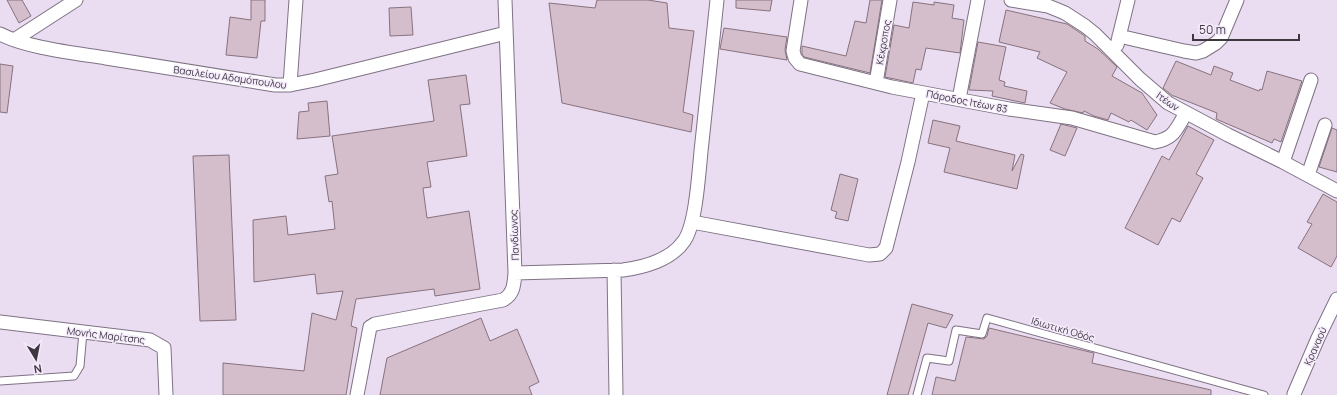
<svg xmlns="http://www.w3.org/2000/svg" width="1337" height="395" viewBox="0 0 1337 395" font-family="Manrope,sans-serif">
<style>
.building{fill:#d5becb;stroke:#87727e}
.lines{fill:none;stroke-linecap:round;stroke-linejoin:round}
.service-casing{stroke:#7e7284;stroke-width:9}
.minor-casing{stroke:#7e7284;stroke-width:15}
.service{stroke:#fff;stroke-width:7}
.minor{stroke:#fff;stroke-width:13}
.labels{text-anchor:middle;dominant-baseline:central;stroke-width:3;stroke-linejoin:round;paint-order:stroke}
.street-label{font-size:10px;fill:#3d3840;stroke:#f6ebfc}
</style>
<rect width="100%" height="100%" fill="#eaddf2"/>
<path class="building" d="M 7,0 L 22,0 L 31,16 L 19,23 Z
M 251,0 L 265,0 L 265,21 L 261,21 L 257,58 L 226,55 L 230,17 L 251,20 Z
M 597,0 L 648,0 L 667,3 L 669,28 L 694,31 L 683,112 L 693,115 L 691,132 L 562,103 L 549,3 L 595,8 Z
M 736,0 L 772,0 L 770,11 L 736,8 Z
M 870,0 L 882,0 L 870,73 L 804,57 L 802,54 L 802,46 L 846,56 L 855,21 L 866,23 Z
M 913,2 L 934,5 L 934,2 L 954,5 L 952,18 L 964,20 L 960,53 L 926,48 L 921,70 L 916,69 L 913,83 L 885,77 L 894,25 L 909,28 Z
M 411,7 L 413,35 L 390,36 L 389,8 Z
M 1006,10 L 1067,24 L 1085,36 L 1085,41 L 1098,49 L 1117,67 L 1112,76 L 1142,93 L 1157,115 L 1147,130 L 1131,120 L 1129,122 L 1111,113 L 1108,120 L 1094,116 L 1084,111 L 1083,113 L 1065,109 L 1050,103 L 1067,72 L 1037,58 L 1040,52 L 999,42 Z
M 724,28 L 787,37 L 785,50 L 787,60 L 720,49 Z
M 978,42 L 1006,47 L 999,80 L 1005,82 L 1004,86 L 1027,91 L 1025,103 L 992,96 L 993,91 L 969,90 Z
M 1176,61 L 1211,75 L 1214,66 L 1233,73 L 1230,80 L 1259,91 L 1260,89 L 1262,90 L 1267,71 L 1302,81 L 1281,142 L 1274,139 L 1272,143 L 1216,119 L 1217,113 L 1174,96 L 1173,96 L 1163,88 Z
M 0,64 L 13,66 L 7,113 L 0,112 Z
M 466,75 L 470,104 L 460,105 L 467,156 L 427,162 L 431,187 L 423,188 L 427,218 L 469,211 L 480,289 L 435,296 L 434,289 L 356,299 L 351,326 L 357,328 L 346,395 L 223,395 L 223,363 L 304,371 L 312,313 L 336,320 L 343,291 L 317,294 L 315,274 L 254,282 L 253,220 L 286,216 L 288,235 L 335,229 L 332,201 L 329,202 L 325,176 L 338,174 L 332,136 L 434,121 L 428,80 Z
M 327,101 L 330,136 L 297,139 L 299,112 L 309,111 L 308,103 Z
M 933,120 L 960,126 L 956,141 L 1015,155 L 1012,171 L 1021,154 L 1024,155 L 1017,189 L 944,172 L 950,148 L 928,143 Z
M 1061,124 L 1077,128 L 1065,156 L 1050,150 Z
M 1188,126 L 1214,140 L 1196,174 L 1203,178 L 1180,222 L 1172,218 L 1158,245 L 1125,228 L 1162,156 L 1169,160 Z
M 1332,128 L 1337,130 L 1337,172 L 1319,167 Z
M 229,155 L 236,320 L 200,321 L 193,156 Z
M 840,174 L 858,179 L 848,221 L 835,218 L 837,212 L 831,210 Z
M 1323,194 L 1337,202 L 1337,256 L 1331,267 L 1298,248 L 1312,224 L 1307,222 Z
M 912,304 L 953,315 L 946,328 L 928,323 L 908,395 L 887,395 Z
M 481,318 L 490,341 L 517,329 L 539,382 L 529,387 L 532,395 L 380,395 L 387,358 Z
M 989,328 L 1094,353 L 1092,363 L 1211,390 L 1211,395 L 932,395 L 936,377 L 955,381 L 966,337 L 984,339 L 987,336 Z"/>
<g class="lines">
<defs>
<path id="service" d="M 0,381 L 74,376 L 80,366 L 83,332
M 917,395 L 927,358 L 949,361 L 956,330 L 982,334 L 987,318 L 1264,395"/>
<path id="minor" d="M 505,0 L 515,273 L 623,270 C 645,267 671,260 684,241 C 697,223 699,166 702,142 C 707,95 712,47 717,0
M 801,0 L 793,51 L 795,58 L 800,64 L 892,87 L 1009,109 L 1072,118 L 1155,142 C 1175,138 1176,129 1186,113
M 1011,0 L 1048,6 L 1065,13 L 1085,26 L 1095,34 L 1140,79 L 1168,103 L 1228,135 L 1283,162 L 1337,191
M 0,34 C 27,48 75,53 106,58 C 163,67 219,76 275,85 L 290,85 L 315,80 L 506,33
M 1119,36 L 1184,51 L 1196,53 L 1203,51 L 1216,43 L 1221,38 L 1237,0
M 14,40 L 76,0
M 1117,45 L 1128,0
M 876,83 L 890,0
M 290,85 L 296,0
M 959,99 L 978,0
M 1283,162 L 1311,80
M 1308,175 L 1325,125
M 692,222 L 869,255 L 880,254 L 886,248 L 908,162 L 923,93
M 614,270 L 616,395
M 0,322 L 150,340 L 164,348 L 166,395
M 1294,394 L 1318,338 L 1337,299
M 357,395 L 370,327 L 375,324 L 503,300 C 514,294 514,284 515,273"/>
</defs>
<use href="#service" class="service-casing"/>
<use href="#minor" class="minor-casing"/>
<use href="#service" class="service"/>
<use href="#minor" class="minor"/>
</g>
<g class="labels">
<g class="street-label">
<text transform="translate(883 42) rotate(-80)">Κέκροπος</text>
<text transform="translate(230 77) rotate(8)">Βασιλείου Αδαμόπουλου</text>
<text transform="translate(967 101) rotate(11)">Πάροδος Ιτέων 83</text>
<text transform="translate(1168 101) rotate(35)">Ιτέων</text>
<text transform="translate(514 235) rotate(-92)">Πανδίωνος</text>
<text transform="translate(1063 329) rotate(16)">Ιδιωτική Οδός</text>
<text transform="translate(106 335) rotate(7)">Μονής Μαρίτσης</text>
<text transform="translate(1315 346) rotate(-66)">Κραναού</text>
</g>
</g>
<g transform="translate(36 359) rotate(170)" stroke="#f6ebfc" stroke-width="3" paint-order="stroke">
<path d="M0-3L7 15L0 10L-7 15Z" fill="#3d3840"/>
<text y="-6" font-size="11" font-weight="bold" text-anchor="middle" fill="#3d3840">N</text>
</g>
<path d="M1193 34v6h106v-6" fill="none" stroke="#3d3840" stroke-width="2"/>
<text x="1199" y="34" font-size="12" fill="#3d3840" stroke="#f6ebfc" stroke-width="3" paint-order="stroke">50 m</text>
</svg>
